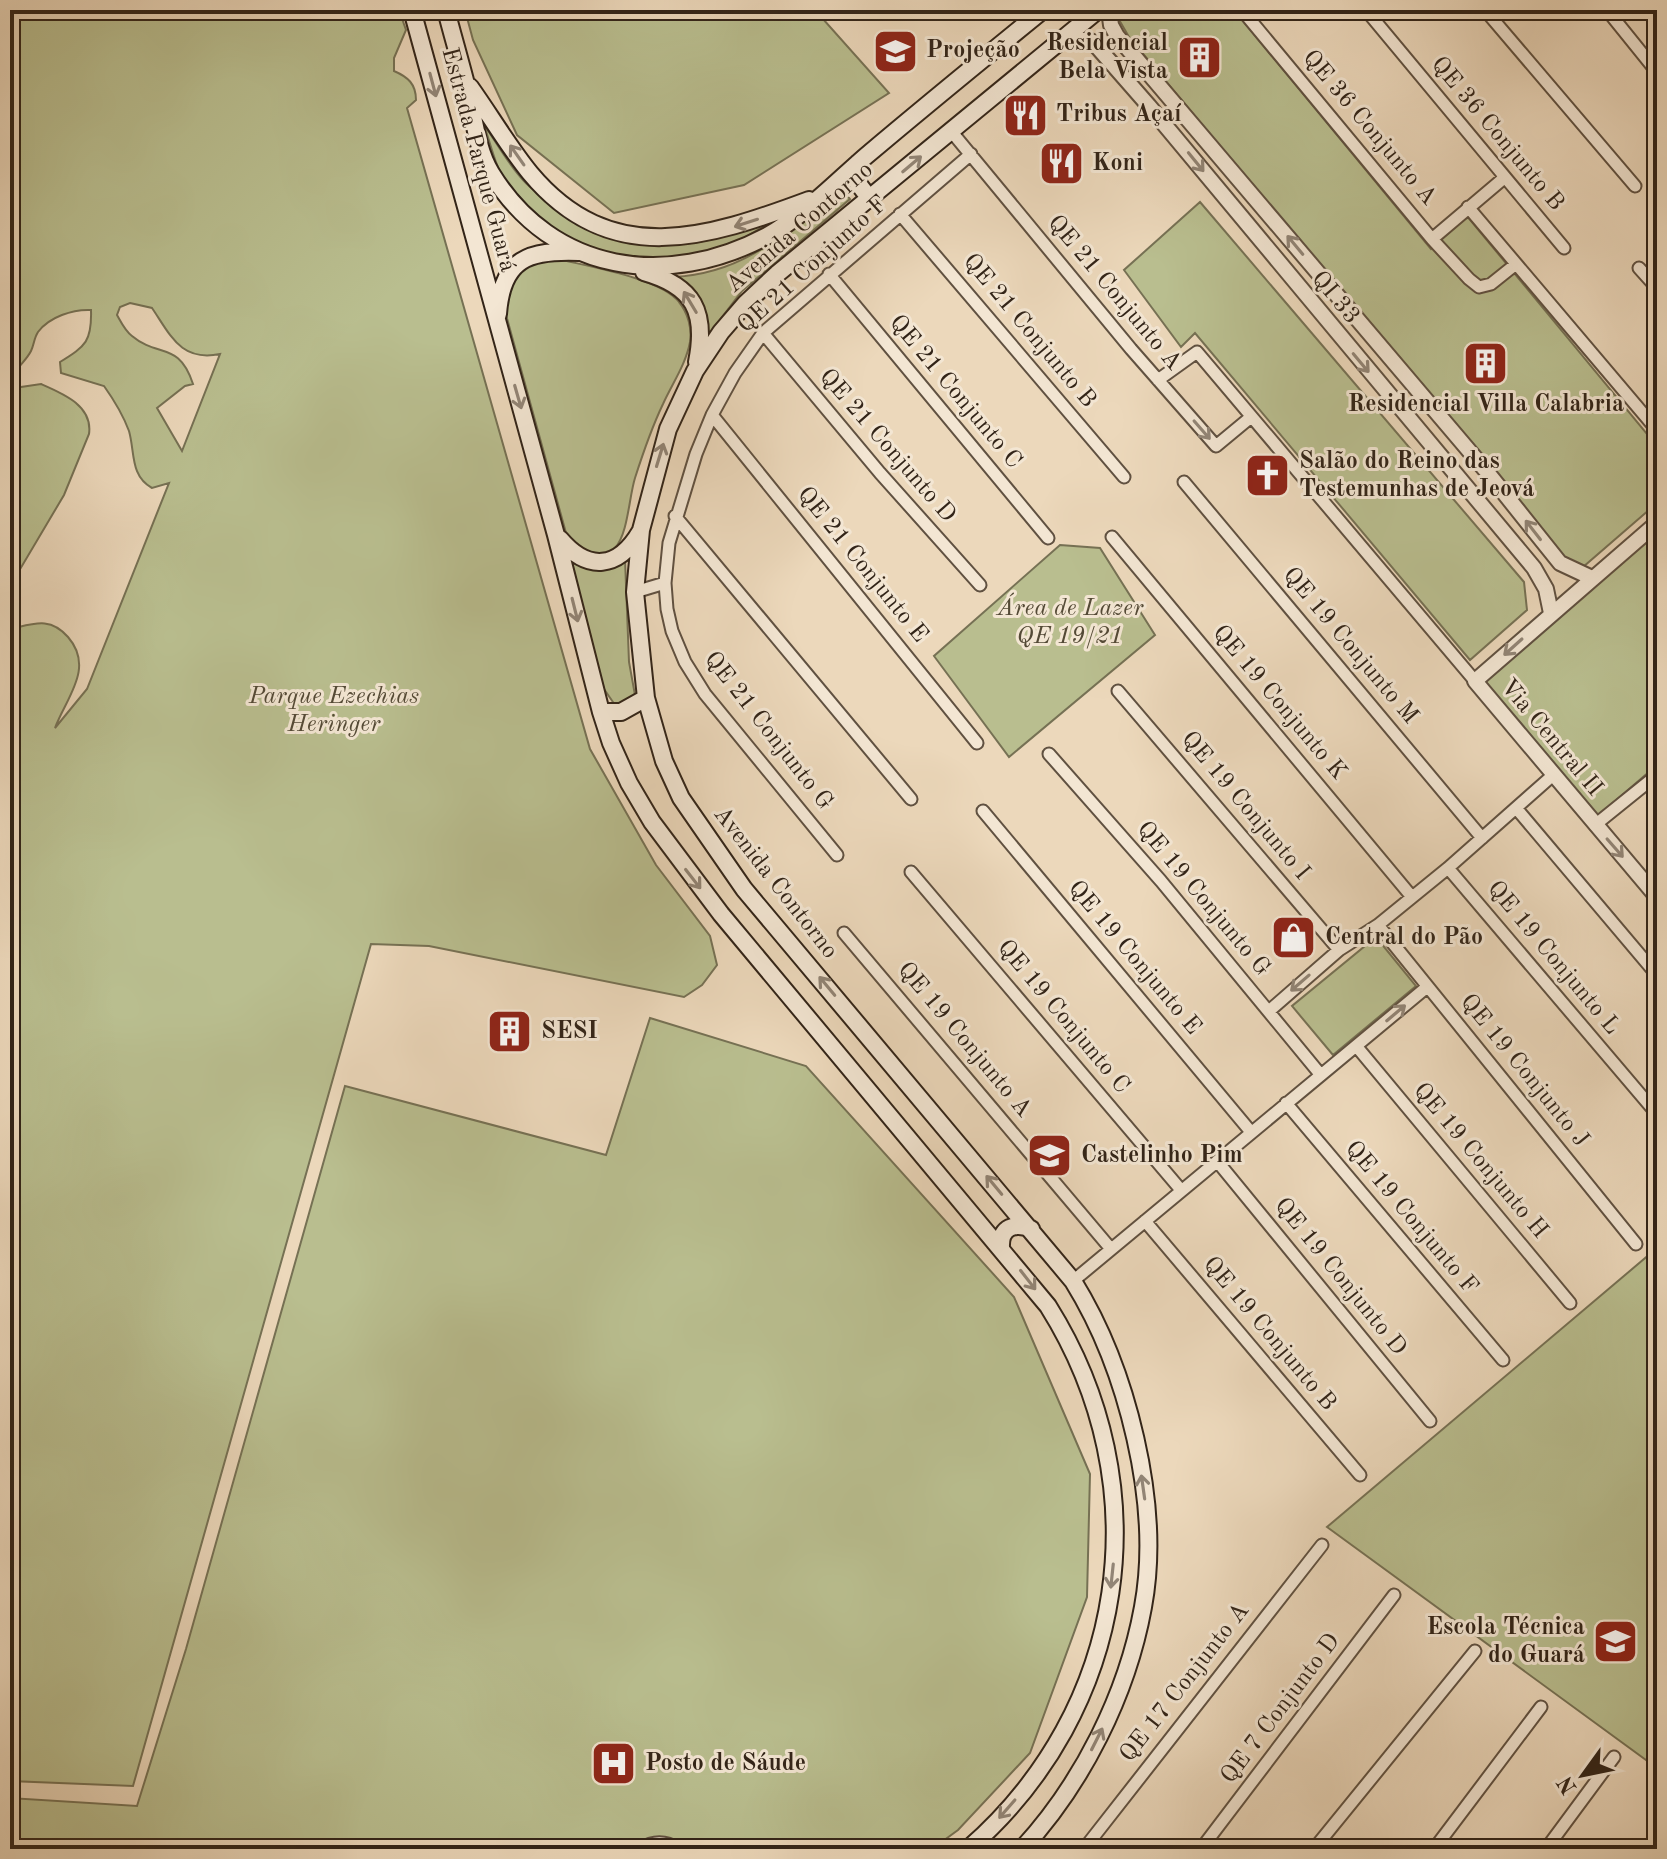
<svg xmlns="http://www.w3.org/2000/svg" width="1667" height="1859" viewBox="0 0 1667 1859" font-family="'Old Standard TT',serif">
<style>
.green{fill:#b9be8f;stroke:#767154;stroke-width:2;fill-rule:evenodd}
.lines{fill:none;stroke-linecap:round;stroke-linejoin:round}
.minor-casing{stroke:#605141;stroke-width:15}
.tertiary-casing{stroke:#605141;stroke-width:18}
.secondary-casing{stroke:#322418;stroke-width:20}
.minor{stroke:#f3e6d3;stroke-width:11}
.tertiary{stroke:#f3e6d3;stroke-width:14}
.secondary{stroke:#f3e6d3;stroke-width:16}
.oneway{stroke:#928576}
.labels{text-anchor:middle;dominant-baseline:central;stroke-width:6;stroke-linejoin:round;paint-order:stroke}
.poi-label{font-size:24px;font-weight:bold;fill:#322418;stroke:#f3e6d3;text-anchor:start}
.street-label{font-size:24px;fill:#322418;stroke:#f3e6d3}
.park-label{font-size:24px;font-style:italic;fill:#544a36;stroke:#f3e6d3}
</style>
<rect width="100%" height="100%" fill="#ecd8bb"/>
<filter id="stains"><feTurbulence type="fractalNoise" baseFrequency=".0025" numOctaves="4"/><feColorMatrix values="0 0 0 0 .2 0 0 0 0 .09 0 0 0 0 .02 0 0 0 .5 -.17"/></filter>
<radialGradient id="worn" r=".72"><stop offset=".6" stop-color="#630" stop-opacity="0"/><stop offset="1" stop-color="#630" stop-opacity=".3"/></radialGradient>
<path class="green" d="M 10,10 L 399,10 L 406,30 L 394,58 L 394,71 C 408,77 416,84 416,100 L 407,108 L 590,749 L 656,865 L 710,936 L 717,965 L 702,985 L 684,997 L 429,946 L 371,944 L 133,1786 L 10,1781 L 10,629 C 33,624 50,616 68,637 C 95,668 66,698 55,728 L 87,689 L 169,483 L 152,488 C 130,476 135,452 129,431 C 123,415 114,400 104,386 L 61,373 L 60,362 C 86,346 92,341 91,310 C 73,309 49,317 38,332 C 34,338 34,345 31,351 C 28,357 23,362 19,367 L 10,366 ZM 130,303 L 152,308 C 171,336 181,362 220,354 L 182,451 L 157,408 L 185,386 L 193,384 C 179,341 158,358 132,336 C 125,331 121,322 117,315 L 120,307 Z
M 465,10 L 815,10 L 889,93 L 744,185 L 614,213 L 517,135 L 473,40 Z
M 1122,10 L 1234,10 L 1431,249 L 1467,216 L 1657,446 L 1657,503 L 1583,567 L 1563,559 L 1129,37 L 1118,18 Z
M 484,125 C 497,143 508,164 523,180 C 530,188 539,194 547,200 C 598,242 648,254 713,239 C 735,234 756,223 777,215 C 726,260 655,269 592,248 C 578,243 560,237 548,228 C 534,218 519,201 509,188 C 496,170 491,145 484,125 Z
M 841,188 L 850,199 L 742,291 L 706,338 L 674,277 C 747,273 787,231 841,188 Z
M 1200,202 L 1524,582 L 1527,610 L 1470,660 L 1195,333 L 1181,347 L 1124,270 Z
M 554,258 C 585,266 661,278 679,302 C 688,313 692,328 690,342 C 686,364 672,384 663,404 C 652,427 643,453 635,478 C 629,497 628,534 615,548 C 598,566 575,549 566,533 L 505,311 L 506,286 L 527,263 Z
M 41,384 C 64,394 93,406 89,434 L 64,495 L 19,571 L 10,580 L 10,394 L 21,387 Z
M 1657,529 L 1657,765 L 1600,814 L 1590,814 L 1481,687 L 1485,671 Z
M 1060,545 L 1100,548 L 1155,635 L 1009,757 L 934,656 Z
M 625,559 L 629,662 L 635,695 L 630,703 L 615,705 L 604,689 L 568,560 C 593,572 600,570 625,559 Z
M 1376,937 L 1416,986 L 1333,1055 L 1292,1006 Z
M 650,1018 L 806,1066 L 1014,1297 L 1090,1474 L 1087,1597 L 1030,1753 L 958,1830 L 932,1849 L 10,1849 L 10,1798 L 137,1806 L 186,1649 L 345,1086 L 606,1155 Z
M 1657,1248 L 1657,1768 L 1327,1527 Z"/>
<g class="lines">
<defs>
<path id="minor" d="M 1242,10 L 1432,239 L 1504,178
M 1366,10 L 1564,248
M 1485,10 L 1635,186
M 1607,10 L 1657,72
M 951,131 L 1131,349 L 1216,446 L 1251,417
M 1468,207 L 1657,430
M 900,214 L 1124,477
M 1432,239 L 1469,279 L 1479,287 L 1491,284 L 1516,264
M 1639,268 L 1657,288
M 829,274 L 1048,538
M 763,333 L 880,473 L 980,585
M 1158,380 L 1197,352 L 1475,681
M 712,415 L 977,743
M 1184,482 L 1482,838
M 675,516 L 911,799
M 1112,537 L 1412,897
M 635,592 L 665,583
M 1118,691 L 1339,950
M 1049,754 L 1161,881 L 1320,1074
M 1516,808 L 1657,975
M 983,811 L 1251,1132
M 1595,825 L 1657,775
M 837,855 L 705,694 L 685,662 L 672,631 L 667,609 L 665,583 L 669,543 L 696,454 L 712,415 L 735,373 L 763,333 L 971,154
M 1448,868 L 1657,1114
M 911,872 L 1181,1190
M 1378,925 L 1636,1244
M 844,933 L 1111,1249
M 1269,1011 L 1339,950 L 1378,925 L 1448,868 L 1552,776
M 1357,1047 L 1570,1303
M 1286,1103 L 1503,1360
M 1217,1161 L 1430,1421
M 1145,1221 L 1360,1475
M 1073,1281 L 1427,987
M 1030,1840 L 1043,1849
M 640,1849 C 653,1841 666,1841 678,1849
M 1084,1849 L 1322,1545
M 1201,1849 L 1394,1595
M 1314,1849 L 1475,1651
M 1434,1849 L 1541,1707
M 1546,1849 L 1614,1757"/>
<path id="tertiary" d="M 1109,10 L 1111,25 L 1117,36 L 1488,473 L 1560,563 L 1592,578
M 1062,40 L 1087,40 L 1093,42 L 1149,106 L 1534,568 L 1546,589 L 1551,613
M 1657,523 L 1475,681 L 1657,897"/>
<path id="secondary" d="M 412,10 L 556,535 L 601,712 L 611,743 L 629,783 L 652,822 L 721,914 L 1048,1306 C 1161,1486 1128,1710 968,1849
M 446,10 C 453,37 461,64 468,92 C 474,118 477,150 491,173 C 553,274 667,289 767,236 C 801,218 836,182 866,156 C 924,107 984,58 1043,10
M 470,87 C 490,115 508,146 530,173 C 611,270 707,238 809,200
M 858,163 L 857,182 L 870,199
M 644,272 C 694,286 707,312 697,362
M 498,314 C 502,258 529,250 579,252
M 560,539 C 588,572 618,569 640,532
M 601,712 L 621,712 L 646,698
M 1001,1247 C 1000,1227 1015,1222 1031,1229
M 1022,1849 C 1082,1784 1127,1695 1143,1607 C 1162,1505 1127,1368 1073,1281 L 744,889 L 681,798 L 664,761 L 646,698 L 635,592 L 641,530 L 668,429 L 695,371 L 721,332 L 746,303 L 777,274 L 1098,10"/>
</defs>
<use href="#minor" class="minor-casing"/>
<use href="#tertiary" class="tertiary-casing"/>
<use href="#secondary" class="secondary-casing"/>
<use href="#minor" class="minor"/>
<use href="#tertiary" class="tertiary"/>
<use href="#secondary" class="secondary"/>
</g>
<defs><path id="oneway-shaft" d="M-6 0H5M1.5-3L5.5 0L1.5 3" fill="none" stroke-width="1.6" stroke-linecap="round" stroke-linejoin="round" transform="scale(2)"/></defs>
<g class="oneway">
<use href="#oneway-shaft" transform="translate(433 85) rotate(75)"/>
<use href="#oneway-shaft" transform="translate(517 155) rotate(-125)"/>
<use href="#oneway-shaft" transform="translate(1196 162) rotate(51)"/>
<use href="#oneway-shaft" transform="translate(912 164) rotate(-40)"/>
<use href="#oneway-shaft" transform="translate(746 223) rotate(162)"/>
<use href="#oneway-shaft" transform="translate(1295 245) rotate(-130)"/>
<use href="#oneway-shaft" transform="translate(690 302) rotate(-121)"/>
<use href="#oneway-shaft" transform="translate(1361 363) rotate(50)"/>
<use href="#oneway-shaft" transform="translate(518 397) rotate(74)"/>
<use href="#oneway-shaft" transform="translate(1202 430) rotate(49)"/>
<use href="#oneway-shaft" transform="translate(660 455) rotate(-73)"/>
<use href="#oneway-shaft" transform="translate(1533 530) rotate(-128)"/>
<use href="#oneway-shaft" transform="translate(575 610) rotate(76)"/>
<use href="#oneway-shaft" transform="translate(1513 647) rotate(138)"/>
<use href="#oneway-shaft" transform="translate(1615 848) rotate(49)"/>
<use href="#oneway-shaft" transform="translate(693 879) rotate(52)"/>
<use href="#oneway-shaft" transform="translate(1300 983) rotate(139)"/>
<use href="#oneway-shaft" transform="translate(827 986) rotate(-130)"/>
<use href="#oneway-shaft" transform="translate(1396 1013) rotate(-40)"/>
<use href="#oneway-shaft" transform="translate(994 1185) rotate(-130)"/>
<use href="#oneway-shaft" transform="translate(1028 1280) rotate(52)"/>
<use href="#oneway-shaft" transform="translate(1143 1487) rotate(-98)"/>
<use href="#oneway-shaft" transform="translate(1112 1576) rotate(96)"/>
<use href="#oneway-shaft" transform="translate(1097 1739) rotate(-63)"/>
<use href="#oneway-shaft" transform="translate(1007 1809) rotate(131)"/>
</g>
<defs>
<symbol id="university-square" viewBox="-11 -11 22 22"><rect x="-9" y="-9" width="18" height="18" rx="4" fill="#8f2418" stroke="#f3e6d3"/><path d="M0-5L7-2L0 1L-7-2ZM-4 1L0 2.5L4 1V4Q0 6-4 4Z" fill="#fff"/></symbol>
<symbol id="building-square" viewBox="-11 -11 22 22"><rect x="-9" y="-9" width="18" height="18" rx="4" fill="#8f2418" stroke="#f3e6d3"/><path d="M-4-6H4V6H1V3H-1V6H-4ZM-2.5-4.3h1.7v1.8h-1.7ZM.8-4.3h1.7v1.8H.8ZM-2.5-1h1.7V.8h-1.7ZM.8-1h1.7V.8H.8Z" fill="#fff"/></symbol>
<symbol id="restaurant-square" viewBox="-11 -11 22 22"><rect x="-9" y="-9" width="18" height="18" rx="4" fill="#8f2418" stroke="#f3e6d3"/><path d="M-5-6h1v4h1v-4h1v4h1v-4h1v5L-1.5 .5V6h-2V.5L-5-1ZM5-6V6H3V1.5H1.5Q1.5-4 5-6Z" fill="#fff"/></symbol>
<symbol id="church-square" viewBox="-11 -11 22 22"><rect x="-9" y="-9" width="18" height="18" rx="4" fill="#8f2418" stroke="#f3e6d3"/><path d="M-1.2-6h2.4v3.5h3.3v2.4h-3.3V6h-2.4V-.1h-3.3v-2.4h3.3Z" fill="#fff"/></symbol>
<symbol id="shop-square" viewBox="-11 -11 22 22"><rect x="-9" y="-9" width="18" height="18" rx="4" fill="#8f2418" stroke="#f3e6d3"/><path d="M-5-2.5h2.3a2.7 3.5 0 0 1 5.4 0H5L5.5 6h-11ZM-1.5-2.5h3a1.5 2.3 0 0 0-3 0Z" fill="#fff"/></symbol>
<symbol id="school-square" viewBox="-11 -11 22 22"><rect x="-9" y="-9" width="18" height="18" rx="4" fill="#8f2418" stroke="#f3e6d3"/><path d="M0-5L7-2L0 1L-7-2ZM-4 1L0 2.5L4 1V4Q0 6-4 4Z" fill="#fff"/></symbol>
<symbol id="hospital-square" viewBox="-11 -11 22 22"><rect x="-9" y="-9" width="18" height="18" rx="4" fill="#8f2418" stroke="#f3e6d3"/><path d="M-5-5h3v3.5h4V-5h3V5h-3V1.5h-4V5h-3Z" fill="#fff"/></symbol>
</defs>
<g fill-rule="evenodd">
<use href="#university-square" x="870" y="26" width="51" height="51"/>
<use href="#building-square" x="1174" y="32" width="51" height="51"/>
<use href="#restaurant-square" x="1000" y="90" width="51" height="51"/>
<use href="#restaurant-square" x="1036" y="138" width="51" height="51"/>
<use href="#building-square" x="1460" y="338" width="51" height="51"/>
<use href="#church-square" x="1242" y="450" width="51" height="51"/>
<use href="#shop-square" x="1268" y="912" width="51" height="51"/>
<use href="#building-square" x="484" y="1006" width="51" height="51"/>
<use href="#school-square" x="1024" y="1130" width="51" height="51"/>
<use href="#university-square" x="1590" y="1616" width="51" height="51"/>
<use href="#hospital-square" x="588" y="1738" width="51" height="51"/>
</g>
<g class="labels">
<g class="poi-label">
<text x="1168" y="44" text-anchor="end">Residencial<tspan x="1168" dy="28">Bela Vista</tspan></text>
<text x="926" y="51">Projeção</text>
<text x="1056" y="115">Tribus Açaí</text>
<text x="1092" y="164">Koni</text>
<text x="1486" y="405" text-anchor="middle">Residencial Villa Calabria</text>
<text x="1299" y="462">Salão do Reino das<tspan x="1299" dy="28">Testemunhas de Jeová</tspan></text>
<text x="1325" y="938">Central do Pão</text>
<text x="541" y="1032">SESI</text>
<text x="1081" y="1156">Castelinho Pim</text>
<text x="1585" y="1628" text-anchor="end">Escola Técnica<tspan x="1585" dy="28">do Guará</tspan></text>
<text x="645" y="1764">Posto de Sáude</text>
</g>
<g class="street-label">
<text transform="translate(1369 128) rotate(50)">QE 36 Conjunto A</text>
<text transform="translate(1497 134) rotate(50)">QE 36 Conjunto B</text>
<text transform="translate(478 160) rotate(75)">Estrada Parque Guará</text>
<text transform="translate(800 228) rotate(-41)">Avenida Contorno</text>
<text transform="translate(813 265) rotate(-42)">QE 21 Conjunto F</text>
<text transform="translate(1114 293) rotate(50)">QE 21 Conjunto A</text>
<text transform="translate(1335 298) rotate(50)">QI 33</text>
<text transform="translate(1029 331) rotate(50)">QE 21 Conjunto B</text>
<text transform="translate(955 392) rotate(50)">QE 21 Conjunto C</text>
<text transform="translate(887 446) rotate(49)">QE 21 Conjunto D</text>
<text transform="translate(862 565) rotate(51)">QE 21 Conjunto E</text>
<text transform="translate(1350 646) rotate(50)">QE 19 Conjunto M</text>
<text transform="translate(1279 703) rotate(50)">QE 19 Conjunto K</text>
<text transform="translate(768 731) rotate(52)">QE 21 Conjunto G</text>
<text transform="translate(1551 738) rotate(50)">Via Central II</text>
<text transform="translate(1245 806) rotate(50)">QE 19 Conjunto I</text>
<text transform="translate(775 883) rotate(52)">Avenida Contorno</text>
<text transform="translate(1203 899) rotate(50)">QE 19 Conjunto G</text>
<text transform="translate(1134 958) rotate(50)">QE 19 Conjunto E</text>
<text transform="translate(1553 958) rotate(50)">QE 19 Conjunto L</text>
<text transform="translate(1063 1017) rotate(50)">QE 19 Conjunto C</text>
<text transform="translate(964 1040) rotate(50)">QE 19 Conjunto A</text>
<text transform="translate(1524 1071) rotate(51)">QE 19 Conjunto J</text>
<text transform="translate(1480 1161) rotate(50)">QE 19 Conjunto H</text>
<text transform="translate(1411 1218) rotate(50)">QE 19 Conjunto F</text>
<text transform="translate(1340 1277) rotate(51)">QE 19 Conjunto D</text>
<text transform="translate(1269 1334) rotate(50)">QE 19 Conjunto B</text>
<text transform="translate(1185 1683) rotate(-52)">QE 17 Conjunto A</text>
<text transform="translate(1281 1709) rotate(-53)">QE 7 Conjunto D</text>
</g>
<g class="park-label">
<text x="1070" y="609">Área de Lazer<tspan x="1070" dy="28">QE 19/21</tspan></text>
<text x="334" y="697">Parque Ezechias<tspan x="334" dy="28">Heringer</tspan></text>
</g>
</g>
<rect width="1667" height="1859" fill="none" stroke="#ecd8bb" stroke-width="40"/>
<rect x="12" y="12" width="1643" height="1835" fill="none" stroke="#322418" stroke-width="4"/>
<rect x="20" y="20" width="1627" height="1819" fill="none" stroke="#322418" stroke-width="2"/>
<g transform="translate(1583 1775) rotate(237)" stroke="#f3e6d3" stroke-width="6" paint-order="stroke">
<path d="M0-6L14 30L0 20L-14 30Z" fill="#322418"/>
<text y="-12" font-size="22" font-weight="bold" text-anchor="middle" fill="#322418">N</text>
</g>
<rect width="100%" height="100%" filter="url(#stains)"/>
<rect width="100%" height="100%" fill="url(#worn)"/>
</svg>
